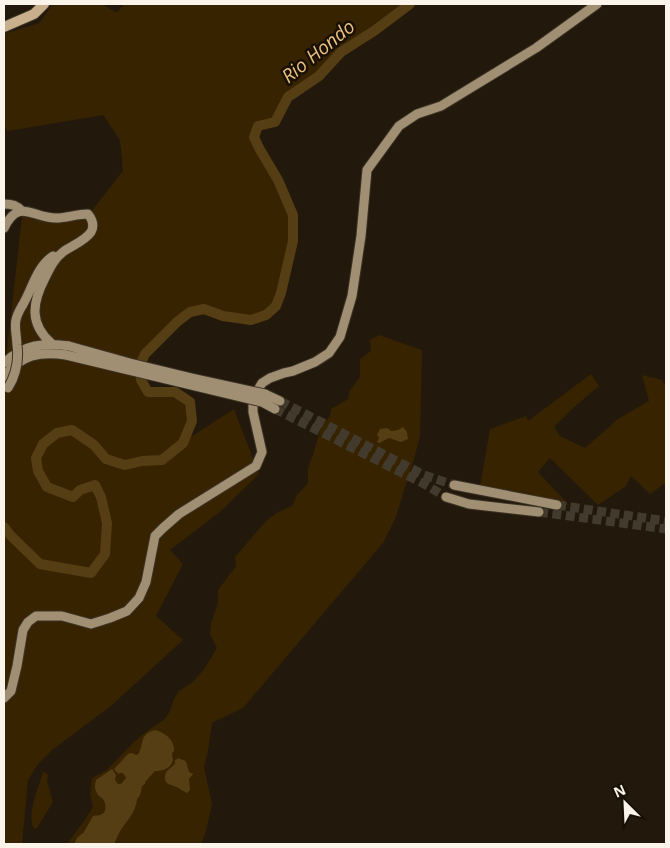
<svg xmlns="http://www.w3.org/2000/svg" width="670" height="848" viewBox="0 0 670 848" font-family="'Open Sans',sans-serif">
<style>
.green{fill:#372300}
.water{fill:#563e14}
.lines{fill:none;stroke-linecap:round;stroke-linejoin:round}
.river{stroke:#563e14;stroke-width:10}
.secondary-tunnel{stroke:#423a2d;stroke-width:9;stroke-dasharray:9 4.5;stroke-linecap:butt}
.secondary-casing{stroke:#3c3327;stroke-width:11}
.primary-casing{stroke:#3c3327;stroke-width:12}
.secondary{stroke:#a18f73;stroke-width:9}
.primary{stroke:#c7b08b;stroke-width:10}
.secondary-bridge-casing{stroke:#3c3327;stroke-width:11;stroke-linecap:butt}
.secondary-bridge{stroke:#a18f73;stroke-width:9}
.labels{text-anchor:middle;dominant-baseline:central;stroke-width:5;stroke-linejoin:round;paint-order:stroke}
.water-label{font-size:19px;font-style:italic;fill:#eac17f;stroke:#181004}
</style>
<rect width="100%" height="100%" fill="#22190c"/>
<path class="green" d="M 53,4 L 102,4 L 117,13 L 124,4 L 405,4 L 372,28 L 338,50 L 317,73 L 286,95 L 272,119 L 255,124 L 250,137 L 256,150 L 275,182 L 290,216 L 289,240 L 278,292 L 273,304 L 264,312 L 251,317 L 223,312 L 204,306 L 188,308 L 174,319 L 142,352 L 136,364 L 137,381 L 146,395 L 174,396 L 187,404 L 189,420 L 180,441 L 169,451 L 234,409 L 259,474 L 221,511 L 170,550 L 183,564 L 156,616 L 183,640 L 112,705 L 52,750 L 38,764 L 28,780 L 22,844 L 4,844 L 4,377 L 22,216 L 86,218 L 123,171 L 120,140 L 103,115 L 8,131 L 4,126 L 4,34 L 39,23 Z
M 379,335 L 422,350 L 420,436 L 414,459 L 395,519 L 383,543 L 243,708 L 212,723 L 208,751 L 204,767 L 212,804 L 206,831 L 201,844 L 67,844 L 84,821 L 93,807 L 90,795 L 92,778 L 107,770 L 134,742 L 147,731 L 165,719 L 170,711 L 174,699 L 179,691 L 193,682 L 204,669 L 217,648 L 210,634 L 211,624 L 218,603 L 218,590 L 236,566 L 235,557 L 267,520 L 278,512 L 292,506 L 297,495 L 308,483 L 308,468 L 313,455 L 321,427 L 330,416 L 331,409 L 348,399 L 350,390 L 360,377 L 360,359 L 371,351 L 370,340 Z
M 591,374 L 599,386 L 573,408 L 554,427 L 560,436 L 585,448 L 618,419 L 649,401 L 642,375 L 662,380 L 666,387 L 666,486 L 664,484 L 650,494 L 631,476 L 626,486 L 598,505 L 550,458 L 538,472 L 569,505 L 480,487 L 490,429 L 526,416 L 528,421 Z
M 43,772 L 44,772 L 48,775 L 47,781 L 53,802 L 37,828 L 34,829 C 26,816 39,786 43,772 Z"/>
<path class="water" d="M 403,427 L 407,432 L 408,439 L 401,442 L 389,438 L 383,441 L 380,443 L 377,442 L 379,438 L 377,435 L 380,429 L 387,428 L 391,431 L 398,430 Z
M 155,730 C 163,732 173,738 174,748 C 174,755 173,749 172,755 C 172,757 173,758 173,759 C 172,769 162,771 155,771 L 145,782 L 145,784 L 142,786 C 141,791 141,795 137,799 C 136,813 126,821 119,833 C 117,837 116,840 114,844 L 74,844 L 77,838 L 84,832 L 93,816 C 96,815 99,816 102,814 C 107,812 106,803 103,799 C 98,794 100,799 97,793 C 94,789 95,785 96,780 L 112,769 L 116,775 L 115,780 L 118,784 L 121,784 L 126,778 L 123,773 L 120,773 L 118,774 L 114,769 L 128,754 L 131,753 L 137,755 L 139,753 C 144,742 140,734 155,730 Z
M 179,758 C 181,760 185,760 186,762 C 188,766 187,768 190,773 L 192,773 L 193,774 L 189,779 L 190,790 L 187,793 C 184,792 182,790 180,789 C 171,783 162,787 166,772 L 175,764 L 175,760 Z"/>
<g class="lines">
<path class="river" d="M 4,527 L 10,535 L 40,564 L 91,573 L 105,554 L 107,523 L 101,497 L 95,485 L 80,490 L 73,497 L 47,487 L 38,471 L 36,458 L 43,444 L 57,433 L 72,430 L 94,445 L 106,459 L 125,465 L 142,461 L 162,460 L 183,443 L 192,421 L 190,402 L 175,392 L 148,392 L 141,380 L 140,365 L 145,354 L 177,322 L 190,312 L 204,309 L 223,316 L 251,320 L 266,315 L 276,306 L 281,293 L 293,241 L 293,215 L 278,180 L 259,148 L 254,137 L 258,126 L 275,122 L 288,97 L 319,76 L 341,52 L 374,31 L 410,4"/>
<path class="secondary-tunnel" d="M 280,401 L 424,475 L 454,485
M 275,409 L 424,484 L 446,497
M 557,505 L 666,521
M 539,512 L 666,529"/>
<defs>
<path id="secondary" d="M 4,204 C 12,204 16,205 22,211
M 4,228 C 19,197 32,218 56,218 C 66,218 77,214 88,214 C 92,219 95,225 91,232 C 85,241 71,246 63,252 C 54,259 50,268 45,278 C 32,303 29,324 52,344
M 22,306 C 32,290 36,267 53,256
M 4,363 C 23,345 43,342 69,346
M 4,377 C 20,355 40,351 66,355
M 265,394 L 280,401
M 262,402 L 275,409
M 454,485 L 557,505
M 446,497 L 469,504 L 539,512
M 4,698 L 11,691 L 17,666 L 23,630 L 28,622 L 36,616 L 62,616 L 91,624 L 110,618 L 127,611 L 139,598 L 146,582 L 155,536 L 163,528 L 179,514 L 256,466 L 262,452 L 253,412 L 253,398 L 262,383 L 270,378 L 284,373 L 293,371 L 315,362 L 329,353 L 340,337 L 352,296 L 361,236 L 367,170 L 399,126 L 417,114 L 441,106 L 536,48 L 597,4"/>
<path id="primary" d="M 4,27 L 34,14 L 44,4"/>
</defs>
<use href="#secondary" class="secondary-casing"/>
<use href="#primary" class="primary-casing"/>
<use href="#secondary" class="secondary"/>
<use href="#primary" class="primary"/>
<defs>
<path id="secondary-bridge" d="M 69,346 L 130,363 L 192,378 L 265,394
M 66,355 L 262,402
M 8,388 C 16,375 19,360 17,345 C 16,327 12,323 22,306"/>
</defs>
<use href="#secondary-bridge" class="secondary-bridge-casing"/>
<use href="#secondary-bridge" class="secondary-bridge"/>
</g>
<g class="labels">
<g class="water-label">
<text transform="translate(318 51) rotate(-39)">Rio Hondo</text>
</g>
</g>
<rect width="670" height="848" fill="none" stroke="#faf4eb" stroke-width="10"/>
<g transform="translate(625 803) rotate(336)" stroke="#181004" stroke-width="4" paint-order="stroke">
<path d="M0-4L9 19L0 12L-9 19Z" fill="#faf4eb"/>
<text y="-8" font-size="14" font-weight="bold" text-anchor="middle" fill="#faf4eb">N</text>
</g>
</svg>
